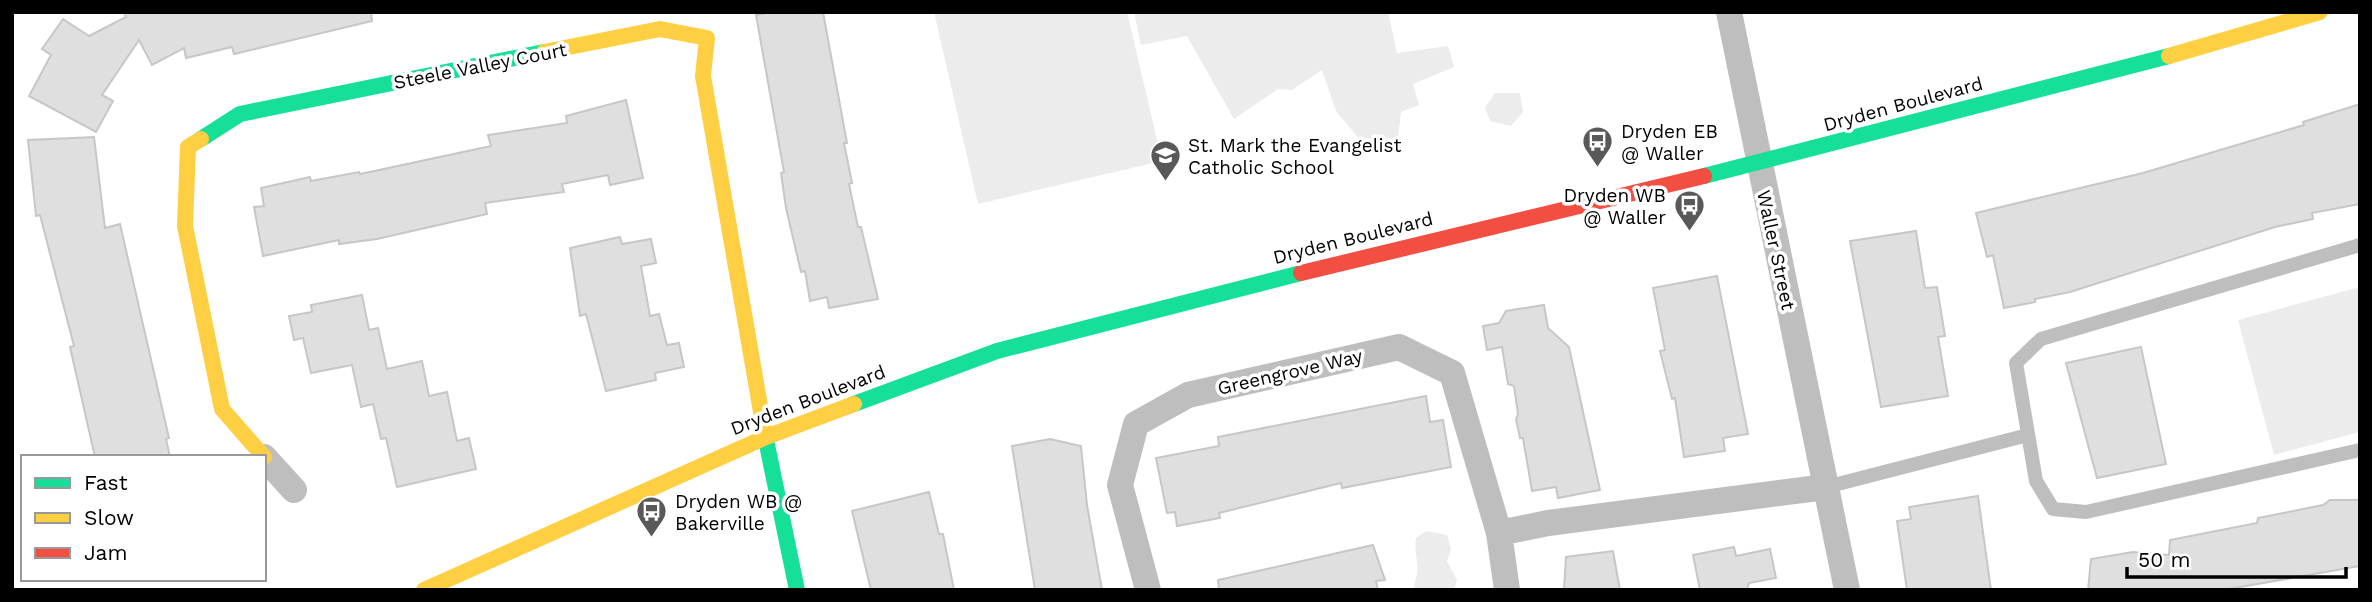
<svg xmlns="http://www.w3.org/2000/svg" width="2372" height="602" viewBox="0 0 2372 602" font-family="'Work Sans',sans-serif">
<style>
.green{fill:#ececec}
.building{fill:#dfdfdf;stroke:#c7c7c7;stroke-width:2}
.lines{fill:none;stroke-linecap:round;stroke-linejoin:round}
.lane{stroke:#bebebe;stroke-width:14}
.street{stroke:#bebebe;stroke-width:26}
.fast{stroke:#16e098;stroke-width:16}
.slow{stroke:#ffcf43;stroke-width:16}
.jam{stroke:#f24e42;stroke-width:16}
.labels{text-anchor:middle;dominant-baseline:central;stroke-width:7;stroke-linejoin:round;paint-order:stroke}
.street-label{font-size:19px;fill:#000;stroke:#fff}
.poi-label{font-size:19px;fill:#000;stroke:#fff;text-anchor:start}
</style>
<rect width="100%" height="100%" fill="#fff"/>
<path class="green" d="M 934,12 L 1127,12 L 1162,161 L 978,204 Z
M 1134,12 L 1388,12 L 1397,53 L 1448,46 L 1454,67 L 1413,84 L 1419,105 L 1401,112 L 1398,138 L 1366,147 L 1336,111 L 1322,70 L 1292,90 L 1278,89 L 1234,119 L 1187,36 L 1141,45 Z
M 1495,93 L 1520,93 L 1523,112 L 1511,126 L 1490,121 L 1485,108 Z
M 2360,287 L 2360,432 L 2274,455 L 2238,320 Z
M 1426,531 L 1447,535 L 1451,549 L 1447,561 L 1457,580 L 1454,590 L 1416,590 L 1414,586 C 1422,561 1413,558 1416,538 Z"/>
<path class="building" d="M 124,12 L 371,12 L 372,21 L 234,54 L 232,47 L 186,58 L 184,48 L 152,65 L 139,40 L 102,95 L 113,101 L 96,132 L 29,96 L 51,55 L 42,49 L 63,19 L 89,36 L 126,17 Z
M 770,12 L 823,12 L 847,143 L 844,143 L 852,183 L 849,184 L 858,227 L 861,227 L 878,299 L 829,308 L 827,297 L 810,301 L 805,271 L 801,272 L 786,208 L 781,173 L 784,172 L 756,15 Z
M 626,100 L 643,178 L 610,185 L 608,175 L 562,184 L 564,192 L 485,203 L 487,214 L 377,239 L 339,244 L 339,240 L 263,256 L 254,207 L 264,206 L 261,188 L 310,177 L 311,181 L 359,172 L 360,174 L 491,146 L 488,135 L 567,123 L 566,116 Z
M 2360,104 L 2360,204 L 2312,213 L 2313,219 L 2275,227 L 2070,292 L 2035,299 L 2035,302 L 2004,308 L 1993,255 L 1987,257 L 1976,213 L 2143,173 L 2304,125 L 2303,122 Z
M 94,137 L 105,228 L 120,224 L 169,438 L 166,439 L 170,457 L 95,457 L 70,347 L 74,346 L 40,215 L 36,216 L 28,140 Z
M 1916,231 L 1925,288 L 1937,287 L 1945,336 L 1938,337 L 1948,396 L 1881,407 L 1850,241 Z
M 620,237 L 622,244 L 651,239 L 656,263 L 641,266 L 650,316 L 659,314 L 667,345 L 679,343 L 684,367 L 655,373 L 656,380 L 606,391 L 586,314 L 580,316 L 570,248 Z
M 1717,276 L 1748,434 L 1723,438 L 1725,451 L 1684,457 L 1675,398 L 1672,399 L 1660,351 L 1665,350 L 1653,288 Z
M 362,295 L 369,330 L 378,328 L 387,369 L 422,361 L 429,396 L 447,392 L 457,441 L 469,438 L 476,469 L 397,487 L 386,438 L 381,439 L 373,404 L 361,407 L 352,365 L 311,373 L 303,338 L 294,340 L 289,316 L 312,312 L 311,305 Z
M 1544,305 L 1548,328 L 1569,347 L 1600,490 L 1558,498 L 1556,487 L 1532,491 L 1523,438 L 1520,438 L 1516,419 L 1518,414 L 1514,386 L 1508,384 L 1502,347 L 1487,350 L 1483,326 L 1499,323 L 1506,311 Z
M 2141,347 L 2166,464 L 2097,478 L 2066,363 Z
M 1426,396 L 1430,422 L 1443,420 L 1451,467 L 1342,488 L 1341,483 L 1219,513 L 1220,518 L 1177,526 L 1175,512 L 1167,513 L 1156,458 L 1219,446 L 1218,437 Z
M 1050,439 L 1081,446 L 1087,505 L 1102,590 L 1035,590 L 1012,446 Z
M 929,492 L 939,534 L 943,534 L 954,590 L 871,590 L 852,511 Z
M 1978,496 L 1991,590 L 1907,590 L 1897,521 L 1911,519 L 1909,507 Z
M 2330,500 L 2360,500 L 2360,566 L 2223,590 L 2088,590 L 2091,559 L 2133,552 L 2169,555 L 2170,540 L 2257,523 L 2258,518 L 2323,505 Z
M 1373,545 L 1385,580 L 1376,581 L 1378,590 L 1219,590 L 1218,580 Z
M 1734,547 L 1736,556 L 1770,549 L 1776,578 L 1749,583 L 1747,590 L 1700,590 L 1693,555 Z
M 1613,551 L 1620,590 L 1564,590 L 1566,557 Z"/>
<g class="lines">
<path class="lane" d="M 2360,245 L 2041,339 L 2016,363 L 2036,481 L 2053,509 L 2086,512 L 2360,450
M 1826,487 L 2028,435"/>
<path class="street" d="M 1729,12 L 1847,590
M 264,457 L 294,490
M 1499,533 L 1548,523 L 1826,487
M 1148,590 L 1120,485 L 1136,424 L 1188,395 L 1399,347 L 1452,373 L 1499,533 L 1507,590"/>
<path class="fast" d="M 201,139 L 240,114 L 544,52
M 1704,176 L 2169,56
M 854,404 L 997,351 L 1301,273
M 765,435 L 797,590"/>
<path class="slow" d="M 544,52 L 660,29 L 707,38 L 703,76 L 765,435
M 2169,56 L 2320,12
M 201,139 L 188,147 L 185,226 L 222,409 L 264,457
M 424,590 L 766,437 L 854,404"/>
<path class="jam" d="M 1301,273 L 1704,176"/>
</g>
<defs>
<symbol id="bus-pin" viewBox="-11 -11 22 30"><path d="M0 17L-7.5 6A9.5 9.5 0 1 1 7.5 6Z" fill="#595959" stroke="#fff"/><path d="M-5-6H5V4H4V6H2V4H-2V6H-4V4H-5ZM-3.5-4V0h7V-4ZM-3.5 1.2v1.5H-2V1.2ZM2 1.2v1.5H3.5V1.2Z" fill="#fff"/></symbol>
<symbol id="school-pin" viewBox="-11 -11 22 30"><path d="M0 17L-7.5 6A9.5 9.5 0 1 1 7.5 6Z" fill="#595959" stroke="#fff"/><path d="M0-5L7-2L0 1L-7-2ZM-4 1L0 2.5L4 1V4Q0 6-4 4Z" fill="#fff"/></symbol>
</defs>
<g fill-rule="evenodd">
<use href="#bus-pin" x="1580" y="124" width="35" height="47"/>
<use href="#school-pin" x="1148" y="138" width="35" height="47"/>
<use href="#bus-pin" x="1672" y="188" width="35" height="47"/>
<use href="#bus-pin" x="634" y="494" width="35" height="47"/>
</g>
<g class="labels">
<g class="street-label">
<text transform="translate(480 66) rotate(-11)">Steele Valley Court</text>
<text transform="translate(1903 104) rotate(-15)">Dryden Boulevard</text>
<text transform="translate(1353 238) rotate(-14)">Dryden Boulevard</text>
<text transform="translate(1776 250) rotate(78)">Waller Street</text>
<text transform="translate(1290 372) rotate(-13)">Greengrove Way</text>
<text transform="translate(808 400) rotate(-21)">Dryden Boulevard</text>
</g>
<g class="poi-label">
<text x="1621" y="131">Dryden EB<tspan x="1621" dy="22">@ Waller</tspan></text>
<text x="1188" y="145">St. Mark the Evangelist<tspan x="1188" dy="22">Catholic School</tspan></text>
<text x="1666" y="195" text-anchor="end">Dryden WB<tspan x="1666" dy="22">@ Waller</tspan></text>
<text x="675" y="501">Dryden WB @<tspan x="675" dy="22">Bakerville</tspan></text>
</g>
</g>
<rect width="2372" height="602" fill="none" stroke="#000000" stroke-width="28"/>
<rect x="21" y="455" width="245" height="126" fill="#ffffff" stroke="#999999" stroke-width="2"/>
<rect x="35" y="478" width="35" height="10" fill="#16e098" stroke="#999999" stroke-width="2"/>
<text x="84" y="490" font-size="21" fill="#000000">Fast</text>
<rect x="35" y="513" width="35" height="10" fill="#ffcf43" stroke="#999999" stroke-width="2"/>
<text x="84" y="525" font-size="21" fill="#000000">Slow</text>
<rect x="35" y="548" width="35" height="10" fill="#f24e42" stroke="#999999" stroke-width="2"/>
<text x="84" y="560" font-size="21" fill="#000000">Jam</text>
<path d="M2127 567v10h219v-10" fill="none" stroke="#000000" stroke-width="3.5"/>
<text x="2138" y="567" font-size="21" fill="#000000" stroke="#ffffff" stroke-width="5" paint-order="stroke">50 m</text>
</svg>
